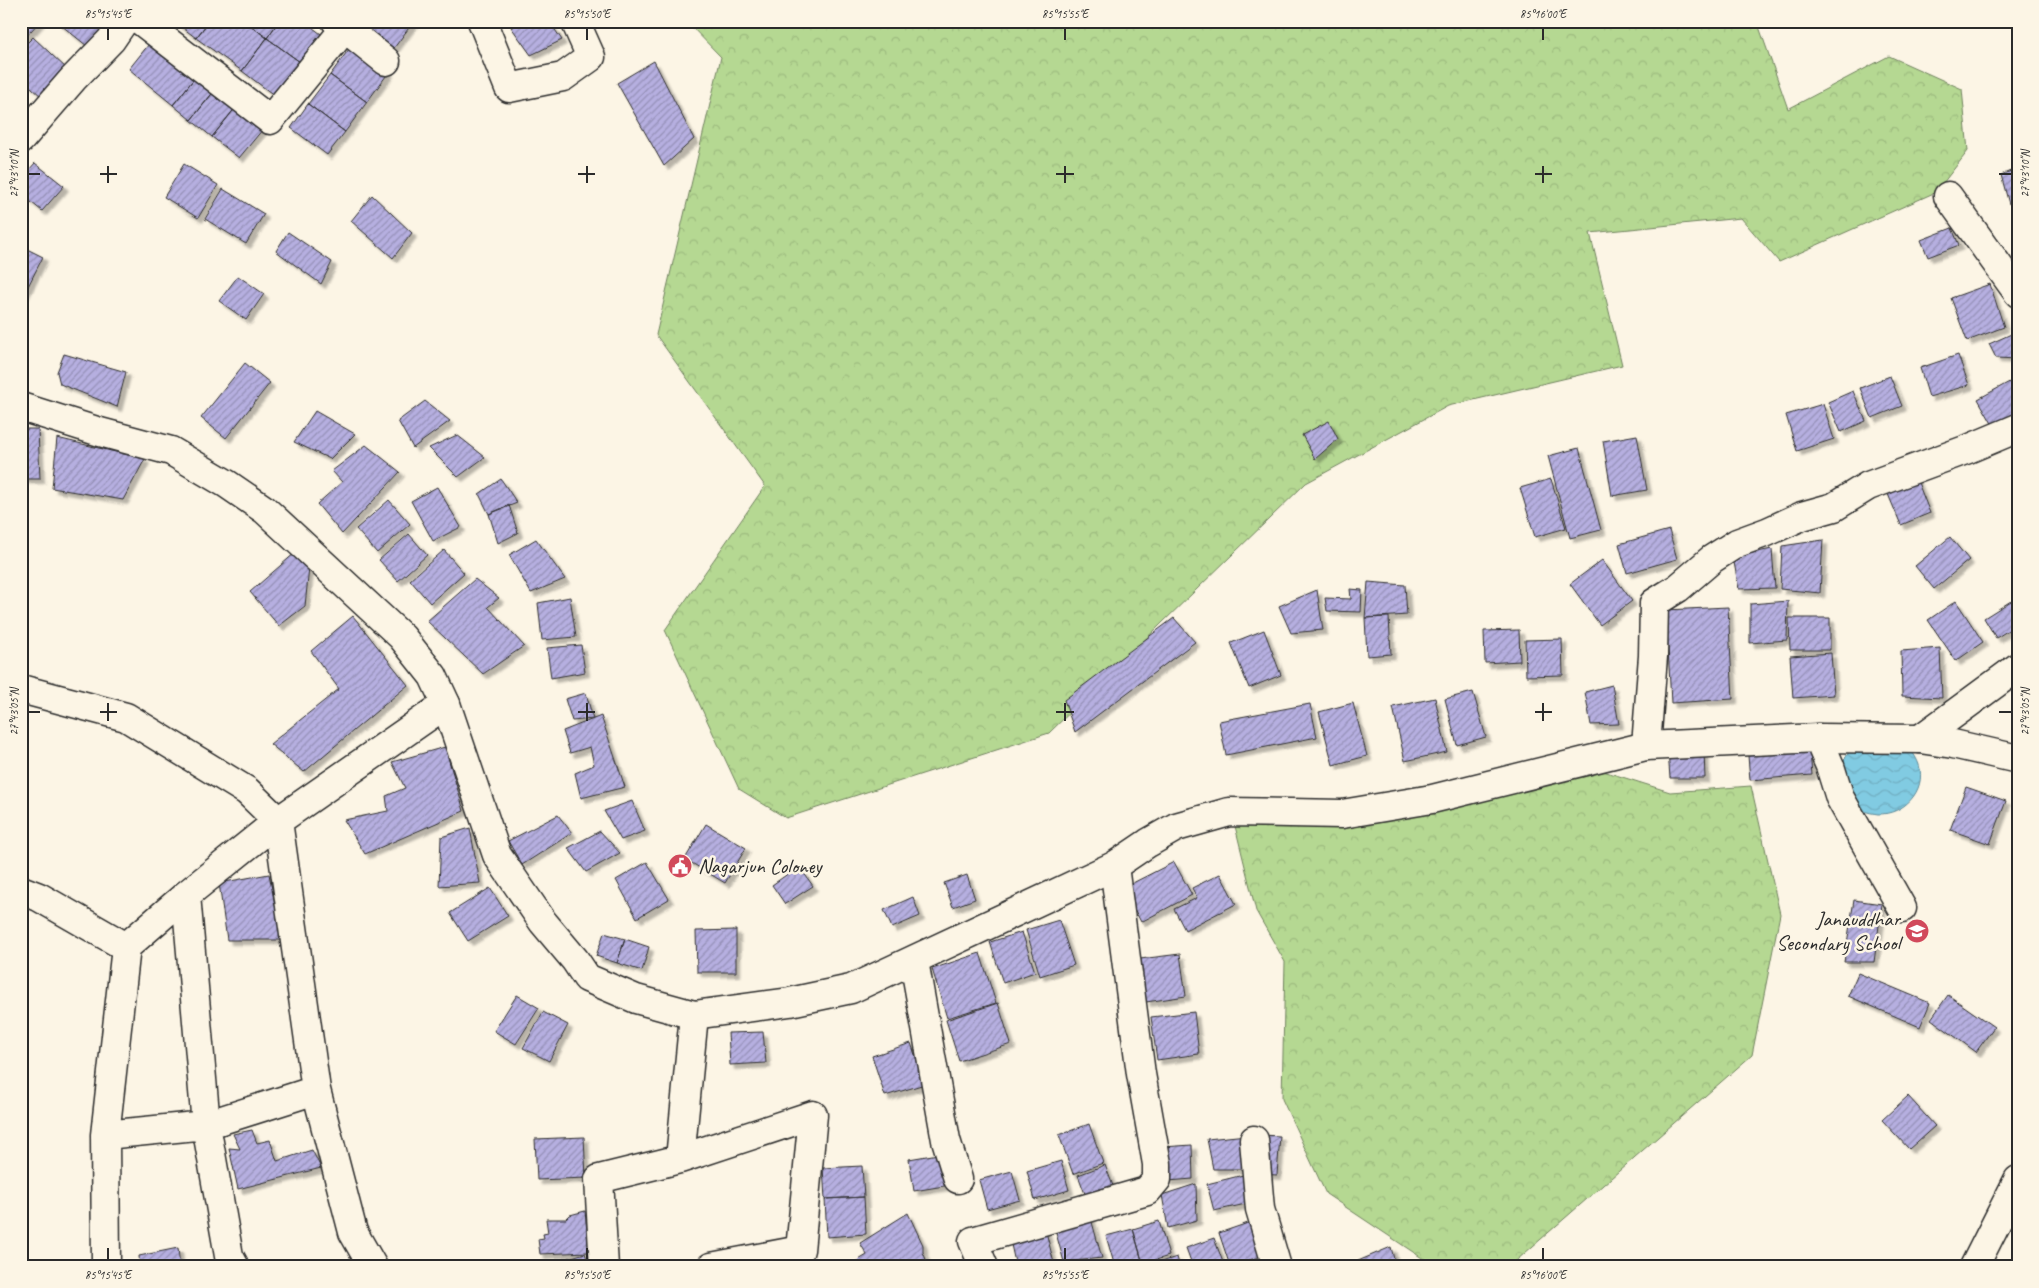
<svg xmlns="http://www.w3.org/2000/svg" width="2039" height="1288" viewBox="0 0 2039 1288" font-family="Caveat,sans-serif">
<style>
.forest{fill:url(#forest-crowns);stroke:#70825e}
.water{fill:url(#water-waves);stroke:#5f8b99}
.building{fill:url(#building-hatch);stroke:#2b2b2b;filter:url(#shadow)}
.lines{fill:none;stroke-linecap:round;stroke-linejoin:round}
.street-casing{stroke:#2b2b2b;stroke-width:31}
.secondary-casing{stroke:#2b2b2b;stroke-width:31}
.street{stroke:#fcf5e5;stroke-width:28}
.secondary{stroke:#fcf5e5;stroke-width:28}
.ticks{fill:none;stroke:#2b2b2b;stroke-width:2}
.labels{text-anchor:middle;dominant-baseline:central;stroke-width:5;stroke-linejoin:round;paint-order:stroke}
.poi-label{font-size:21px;fill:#2b2b2b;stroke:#fcf5e5;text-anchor:start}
.neatline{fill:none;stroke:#2b2b2b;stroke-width:2}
.ticks-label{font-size:12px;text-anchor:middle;fill:#2b2b2b}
</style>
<defs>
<pattern id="forest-crowns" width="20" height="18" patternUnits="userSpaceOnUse" patternTransform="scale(1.25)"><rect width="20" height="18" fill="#b5d892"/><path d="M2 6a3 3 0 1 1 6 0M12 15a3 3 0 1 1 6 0" fill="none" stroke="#9cba7e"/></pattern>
<pattern id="water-waves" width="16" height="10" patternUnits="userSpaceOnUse" patternTransform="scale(1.25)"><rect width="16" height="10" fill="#81cbe2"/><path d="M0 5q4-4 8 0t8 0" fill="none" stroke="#70aec2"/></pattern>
<pattern id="building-hatch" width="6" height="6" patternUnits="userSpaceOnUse" patternTransform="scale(1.25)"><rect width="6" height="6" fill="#b6afe0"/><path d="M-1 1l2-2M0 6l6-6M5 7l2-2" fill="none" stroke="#948fb6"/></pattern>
<filter id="shadow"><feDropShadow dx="4.5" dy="4.5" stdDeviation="1" flood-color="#0004"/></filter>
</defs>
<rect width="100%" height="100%" fill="#fcf5e5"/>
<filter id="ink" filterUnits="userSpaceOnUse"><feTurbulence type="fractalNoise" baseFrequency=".02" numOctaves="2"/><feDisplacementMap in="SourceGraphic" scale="10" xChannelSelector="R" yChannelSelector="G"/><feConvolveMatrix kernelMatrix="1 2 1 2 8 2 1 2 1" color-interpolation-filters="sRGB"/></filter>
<g filter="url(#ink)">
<path class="forest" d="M 686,21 L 1757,21 L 1788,109 L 1889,56 L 1962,89 L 1968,151 L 1936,192 L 1779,262 L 1741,218 L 1590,233 L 1622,365 L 1448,406 L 1306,483 L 1049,733 L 786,818 L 739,789 L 665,630 L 765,486 L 656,335 L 721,57 Z
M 1584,765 L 1670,792 L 1751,786 L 1780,914 L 1752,1055 L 1509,1267 L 1444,1267 L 1422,1258 L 1326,1194 L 1282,1099 L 1285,962 L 1256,911 L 1235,826 L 1420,786 Z"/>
<path class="water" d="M 1904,743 C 1911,750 1916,756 1919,765 C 1927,791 1903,815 1878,814 C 1873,813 1867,813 1863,810 C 1856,806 1846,786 1841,779 L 1843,762 L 1850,750 Z"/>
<path class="building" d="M 21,21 L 40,21 L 22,41 L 21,40 Z
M 56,21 L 107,21 L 87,46 Z
M 174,21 L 209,21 L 196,38 Z
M 209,21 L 245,21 L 267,38 L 242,71 L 196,38 Z
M 245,21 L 279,21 L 267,38 Z
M 279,21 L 304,21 L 321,34 L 300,62 L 267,38 Z
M 367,21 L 414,21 L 394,48 L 364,26 Z
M 523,21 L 549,21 L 562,40 L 531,55 L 511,27 Z
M 33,37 L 68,70 L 42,97 L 21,78 L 21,49 Z
M 267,38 L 300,62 L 275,96 L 242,71 Z
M 153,39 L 197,75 L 173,105 L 129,69 Z
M 352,45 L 389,72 L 367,102 L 330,75 Z
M 654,61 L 694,139 L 664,166 L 617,83 Z
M 197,75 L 215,90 L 191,120 L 173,105 Z
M 330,75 L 367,102 L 345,132 L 308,104 Z
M 215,90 L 236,107 L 212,137 L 191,120 Z
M 308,104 L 345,132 L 327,155 L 291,128 Z
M 236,107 L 263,129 L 239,158 L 212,137 Z
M 35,163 L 64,186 L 42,211 L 21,194 L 21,179 Z
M 184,164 L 218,185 L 198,218 L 164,197 Z
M 2018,168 L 2018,201 L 2009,204 L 2001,175 Z
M 223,189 L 264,214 L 246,244 L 205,219 Z
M 372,195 L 412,233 L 393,258 L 351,221 Z
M 1952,228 L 1959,245 L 1928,257 L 1921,240 Z
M 288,232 L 332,262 L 321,284 L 276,251 Z
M 21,246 L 43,257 L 21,300 Z
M 238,276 L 264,294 L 246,320 L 219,301 Z
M 1990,284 L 2004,327 L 1967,341 L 1951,298 Z
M 2018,331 L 2018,359 L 1996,358 L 1989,344 Z
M 64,354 L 126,372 L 117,407 L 60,384 L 57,372 Z
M 1958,355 L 1969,385 L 1929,397 L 1920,368 Z
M 245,363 L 270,383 L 226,438 L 201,418 Z
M 1890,376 L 1902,406 L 1872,418 L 1860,388 Z
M 2015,379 L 2018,384 L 2018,414 L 1994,427 L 1978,399 Z
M 1853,391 L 1866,421 L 1841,432 L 1828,402 Z
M 425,401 L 450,421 L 413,448 L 398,421 Z
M 1823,404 L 1834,439 L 1797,451 L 1786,415 Z
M 315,411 L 355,434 L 330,459 L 294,442 Z
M 1329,421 L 1338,439 L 1315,459 L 1302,435 Z
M 21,429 L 38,429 L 40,479 L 21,479 Z
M 457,435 L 485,457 L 458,477 L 429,448 Z
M 1637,435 L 1647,490 L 1612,496 L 1603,441 Z
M 57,438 L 145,459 L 123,500 L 52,488 Z
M 366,445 L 400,472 L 342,534 L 317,504 L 342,482 L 332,471 Z
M 1579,448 L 1601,530 L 1570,538 L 1548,456 Z
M 1915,475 L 1930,513 L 1901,525 L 1885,487 Z
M 501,479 L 517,503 L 489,514 L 479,494 Z
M 1551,479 L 1566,528 L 1535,537 L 1520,488 Z
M 437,487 L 461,527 L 433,541 L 411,501 Z
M 389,500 L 410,524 L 377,553 L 356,529 Z
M 509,505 L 518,533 L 498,543 L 489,514 Z
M 1669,530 L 1677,559 L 1627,573 L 1619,544 Z
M 409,534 L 427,555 L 398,581 L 379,560 Z
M 1950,537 L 1969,560 L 1934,589 L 1915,566 Z
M 536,539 L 565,579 L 531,593 L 509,555 Z
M 1823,540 L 1820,593 L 1780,589 L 1782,546 Z
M 1772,549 L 1775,588 L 1739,589 L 1733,557 Z
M 444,550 L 464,573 L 430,603 L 410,580 Z
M 296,552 L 309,568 L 305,606 L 279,626 L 250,592 Z
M 1602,560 L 1632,601 L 1600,625 L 1570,584 Z
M 475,579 L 499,598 L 488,607 L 524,646 L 483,674 L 427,621 Z
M 1368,582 L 1405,585 L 1407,615 L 1365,618 Z
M 1350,589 L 1362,590 L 1361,612 L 1327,611 L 1325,598 L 1351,599 Z
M 1317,590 L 1323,630 L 1291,633 L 1279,606 Z
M 570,597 L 576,637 L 542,640 L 538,603 Z
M 1788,601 L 1787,640 L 1750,643 L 1750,604 Z
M 1956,601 L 1983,642 L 1956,661 L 1928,620 Z
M 2011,601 L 2018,611 L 2018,624 L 1996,638 L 1984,618 Z
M 1728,607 L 1733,699 L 1671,703 L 1666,610 Z
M 353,616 L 408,685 L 304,772 L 270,744 L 339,689 L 311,651 Z
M 1389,617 L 1391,654 L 1367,656 L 1365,618 Z
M 1174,618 L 1195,642 L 1075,732 L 1064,700 Z
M 1789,618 L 1830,618 L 1830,650 L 1790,650 Z
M 1264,630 L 1281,675 L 1249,688 L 1231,643 Z
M 1519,630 L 1520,661 L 1485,663 L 1484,631 Z
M 1562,639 L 1563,675 L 1526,676 L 1525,640 Z
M 581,645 L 585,672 L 551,678 L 547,648 Z
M 1940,648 L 1942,698 L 1902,696 L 1901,651 Z
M 1831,653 L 1834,695 L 1793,698 L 1790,656 Z
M 1612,685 L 1619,724 L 1591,725 L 1585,692 Z
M 1473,692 L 1486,737 L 1457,745 L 1445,699 Z
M 586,693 L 593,719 L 572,721 L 565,699 Z
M 1435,698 L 1447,752 L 1405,761 L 1393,707 Z
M 1353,703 L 1367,756 L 1333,765 L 1319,712 Z
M 1310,704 L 1317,737 L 1226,755 L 1219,721 Z
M 601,716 L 625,787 L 581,798 L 575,773 L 594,765 L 590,747 L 570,753 L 563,731 Z
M 445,747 L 464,811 L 365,854 L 344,820 L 388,811 L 386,796 L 405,788 L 392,762 Z
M 1668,751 L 1704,751 L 1705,778 L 1670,778 Z
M 1810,751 L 1812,775 L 1750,780 L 1748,756 Z
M 1966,787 L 2006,801 L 1990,844 L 1950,830 Z
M 632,801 L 645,831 L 621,840 L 604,811 Z
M 558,815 L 572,833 L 522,865 L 508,841 Z
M 706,824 L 746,848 L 725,883 L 685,859 Z
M 470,828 L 480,883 L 439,886 L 441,837 Z
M 600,831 L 620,853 L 586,872 L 568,848 Z
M 647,862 L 669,899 L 637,918 L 616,880 Z
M 1174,862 L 1192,895 L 1141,922 L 1123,888 Z
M 799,866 L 813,886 L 785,904 L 772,885 Z
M 269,874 L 282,940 L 227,940 L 219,883 Z
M 1220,874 L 1236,904 L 1185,930 L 1174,909 L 1197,898 L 1192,888 Z
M 967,875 L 975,899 L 953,907 L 944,883 Z
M 490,888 L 508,916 L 468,941 L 450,913 Z
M 913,897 L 920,916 L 892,928 L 884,910 Z
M 1854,900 L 1882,904 L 1874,962 L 1844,962 Z
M 1059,920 L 1074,965 L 1040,976 L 1026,930 Z
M 736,930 L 736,972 L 697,972 L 696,931 Z
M 1022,932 L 1035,972 L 1003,983 L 990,942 Z
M 604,933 L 625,939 L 617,963 L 596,956 Z
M 625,939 L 649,947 L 642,971 L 617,963 Z
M 980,953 L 996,1003 L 947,1018 L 932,969 Z
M 1180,954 L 1186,996 L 1146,1002 L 1140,959 Z
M 1858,973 L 1930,1003 L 1920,1027 L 1848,996 Z
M 517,995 L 539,1008 L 516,1044 L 494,1031 Z
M 1948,995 L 1994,1027 L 1976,1052 L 1931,1019 Z
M 998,1003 L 1011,1044 L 959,1061 L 946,1020 Z
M 543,1012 L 568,1025 L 549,1061 L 523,1048 Z
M 1194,1012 L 1199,1054 L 1157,1060 L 1151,1017 Z
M 763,1032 L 766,1063 L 730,1065 L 728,1033 Z
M 911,1043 L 925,1084 L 885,1096 L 872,1056 Z
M 1908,1096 L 1935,1126 L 1909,1149 L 1882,1120 Z
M 1089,1124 L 1103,1163 L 1073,1174 L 1059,1135 Z
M 252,1130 L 257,1143 L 270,1140 L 277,1161 L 312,1150 L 321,1168 L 238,1189 L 229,1148 L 240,1149 L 233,1134 Z
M 1247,1135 L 1247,1169 L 1213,1169 L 1207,1139 Z
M 1261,1135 L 1280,1136 L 1277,1175 L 1259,1174 Z
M 584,1137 L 586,1178 L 537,1180 L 535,1139 Z
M 1192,1145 L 1193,1179 L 1168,1181 L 1163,1147 Z
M 944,1153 L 950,1185 L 914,1191 L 909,1159 Z
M 1061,1161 L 1069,1190 L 1035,1200 L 1027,1171 Z
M 1105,1165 L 1115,1191 L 1088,1202 L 1078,1175 Z
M 862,1166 L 864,1197 L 825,1199 L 823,1168 Z
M 1012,1171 L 1020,1200 L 987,1209 L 979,1180 Z
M 1243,1175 L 1246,1204 L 1214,1211 L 1207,1184 Z
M 1196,1184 L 1197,1220 L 1168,1228 L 1162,1195 Z
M 864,1197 L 866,1234 L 827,1237 L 825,1199 Z
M 585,1211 L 589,1252 L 540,1254 L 538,1239 L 544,1238 L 543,1234 L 548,1233 L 546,1219 L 566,1219 L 570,1215 Z
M 908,1213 L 923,1245 L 923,1252 L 929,1267 L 847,1267 L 867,1255 L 860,1243 Z
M 1090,1215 L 1102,1258 L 1064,1262 L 1054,1226 Z
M 1159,1221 L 1169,1256 L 1143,1264 L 1133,1229 Z
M 1251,1222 L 1262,1256 L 1230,1266 L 1219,1233 Z
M 1045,1228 L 1055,1267 L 1016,1267 L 1010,1240 Z
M 1133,1229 L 1143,1264 L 1133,1267 L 1115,1267 L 1106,1236 Z
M 1214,1238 L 1224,1265 L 1220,1267 L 1193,1267 L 1186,1248 Z
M 1391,1247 L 1396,1267 L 1352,1267 L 1351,1264 Z
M 178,1248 L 180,1267 L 140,1267 L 139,1256 Z
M 585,1253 L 590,1267 L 543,1267 L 542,1266 Z
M 1177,1257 L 1180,1267 L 1150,1267 L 1150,1265 Z"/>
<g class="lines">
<defs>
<path id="street" d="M 141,21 L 270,120 L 345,28
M 336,21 L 386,61
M 482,21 L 509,88 L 563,77 L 591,57 L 575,21
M 21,139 L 73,79 L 111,40 L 124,21
M 1948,196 L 2018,293
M 21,689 L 126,717 L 247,791 L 278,821 L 316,1090
M 1818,738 L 1830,766 L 1840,798 L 1902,908
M 1920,739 L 2018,667
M 1646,746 L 1653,656 L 1654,603 L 1678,588 L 1712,559 L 1737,543 L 1767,532 L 1802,516 L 1834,507 L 1868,486 L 1968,449 L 2018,428
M 21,890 L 39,897 L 126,947
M 186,895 L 278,821 L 446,704
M 914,961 L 946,1140 L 958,1179
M 105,1135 L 126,947 L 186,895 L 206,1125 L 316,1090 L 353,1232 L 373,1267
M 1254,1140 L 1260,1209 L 1277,1267
M 680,1159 L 813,1115 L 800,1250 L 711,1267
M 106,1267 L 105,1135 L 206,1125 L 229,1256 L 235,1267
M 604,1267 L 599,1179 L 680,1159 L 694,1015
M 984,1267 L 973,1241 L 1147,1191 L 1157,1179 L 1157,1164 L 1141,1074 L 1114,866
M 1974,1267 L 2018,1180"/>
<path id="secondary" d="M 21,407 L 100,432 L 171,451 L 227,484 L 265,510 L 402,637 L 433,676 L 446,704 L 497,855 L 543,922 L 575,960 L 587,978 L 636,999 L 694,1015 L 790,1002 L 851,989 L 1114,866 L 1148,843 L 1176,827 L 1229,812 L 1342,814 L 1432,799 L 1646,746 L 1818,738 L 1920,739 L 1953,744 L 2018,759"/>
</defs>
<use href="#street" class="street-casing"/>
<use href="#secondary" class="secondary-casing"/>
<use href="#street" class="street"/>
<use href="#secondary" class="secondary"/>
</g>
</g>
<path class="ticks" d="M 108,28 L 108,40M 587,28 L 587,40M 1065,28 L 1065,40M 1543,28 L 1543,40M 108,166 L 108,183M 587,166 L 587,183M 1065,166 L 1065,183M 1543,166 L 1543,183M 28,174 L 40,174M 100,174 L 117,174M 578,174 L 595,174M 1056,174 L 1074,174M 1535,174 L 1552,174M 1999,174 L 2012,174M 108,703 L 108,721M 587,703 L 587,721M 1065,703 L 1065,721M 1543,703 L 1543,721M 28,712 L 40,712M 100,712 L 117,712M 578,712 L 595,712M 1056,712 L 1074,712M 1535,712 L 1552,712M 1999,712 L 2012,712M 108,1248 L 108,1260M 587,1248 L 587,1260M 1065,1248 L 1065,1260M 1543,1248 L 1543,1260"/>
<defs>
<symbol id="civic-disc" viewBox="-11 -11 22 22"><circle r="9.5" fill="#d1495b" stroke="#fcf5e5"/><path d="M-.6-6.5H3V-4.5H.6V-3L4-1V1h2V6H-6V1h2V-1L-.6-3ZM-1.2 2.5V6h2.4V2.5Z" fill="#fff"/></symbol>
<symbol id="school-disc" viewBox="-11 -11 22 22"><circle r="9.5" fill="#d1495b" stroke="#fcf5e5"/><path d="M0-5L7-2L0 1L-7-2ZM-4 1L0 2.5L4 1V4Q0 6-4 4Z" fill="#fff"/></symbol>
</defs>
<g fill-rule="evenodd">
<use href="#civic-disc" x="666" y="852" width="28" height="28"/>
<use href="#school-disc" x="1903" y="917" width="28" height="28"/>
</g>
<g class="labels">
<g class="poi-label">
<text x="698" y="866">Nagarjun Coloney</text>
<text x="1900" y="919" text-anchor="end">Janauddhar<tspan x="1900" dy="24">Secondary School</tspan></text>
</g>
</g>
<rect width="2039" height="1288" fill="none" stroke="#fcf5e5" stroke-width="55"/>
<rect x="28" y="28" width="1984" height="1232" class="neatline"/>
<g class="ticks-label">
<text x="108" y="18">85°15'45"E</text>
<text x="587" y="18">85°15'50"E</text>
<text x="1065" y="18">85°15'55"E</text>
<text x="1543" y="18">85°16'00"E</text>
<text transform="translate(14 174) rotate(-90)" y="4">27°43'10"N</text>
<text transform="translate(2025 174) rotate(-90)" y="4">27°43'10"N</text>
<text transform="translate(14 712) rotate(-90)" y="4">27°43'05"N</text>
<text transform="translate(2025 712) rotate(-90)" y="4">27°43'05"N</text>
<text x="108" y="1279">85°15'45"E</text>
<text x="587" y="1279">85°15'50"E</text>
<text x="1065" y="1279">85°15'55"E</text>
<text x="1543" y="1279">85°16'00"E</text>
</g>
</svg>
